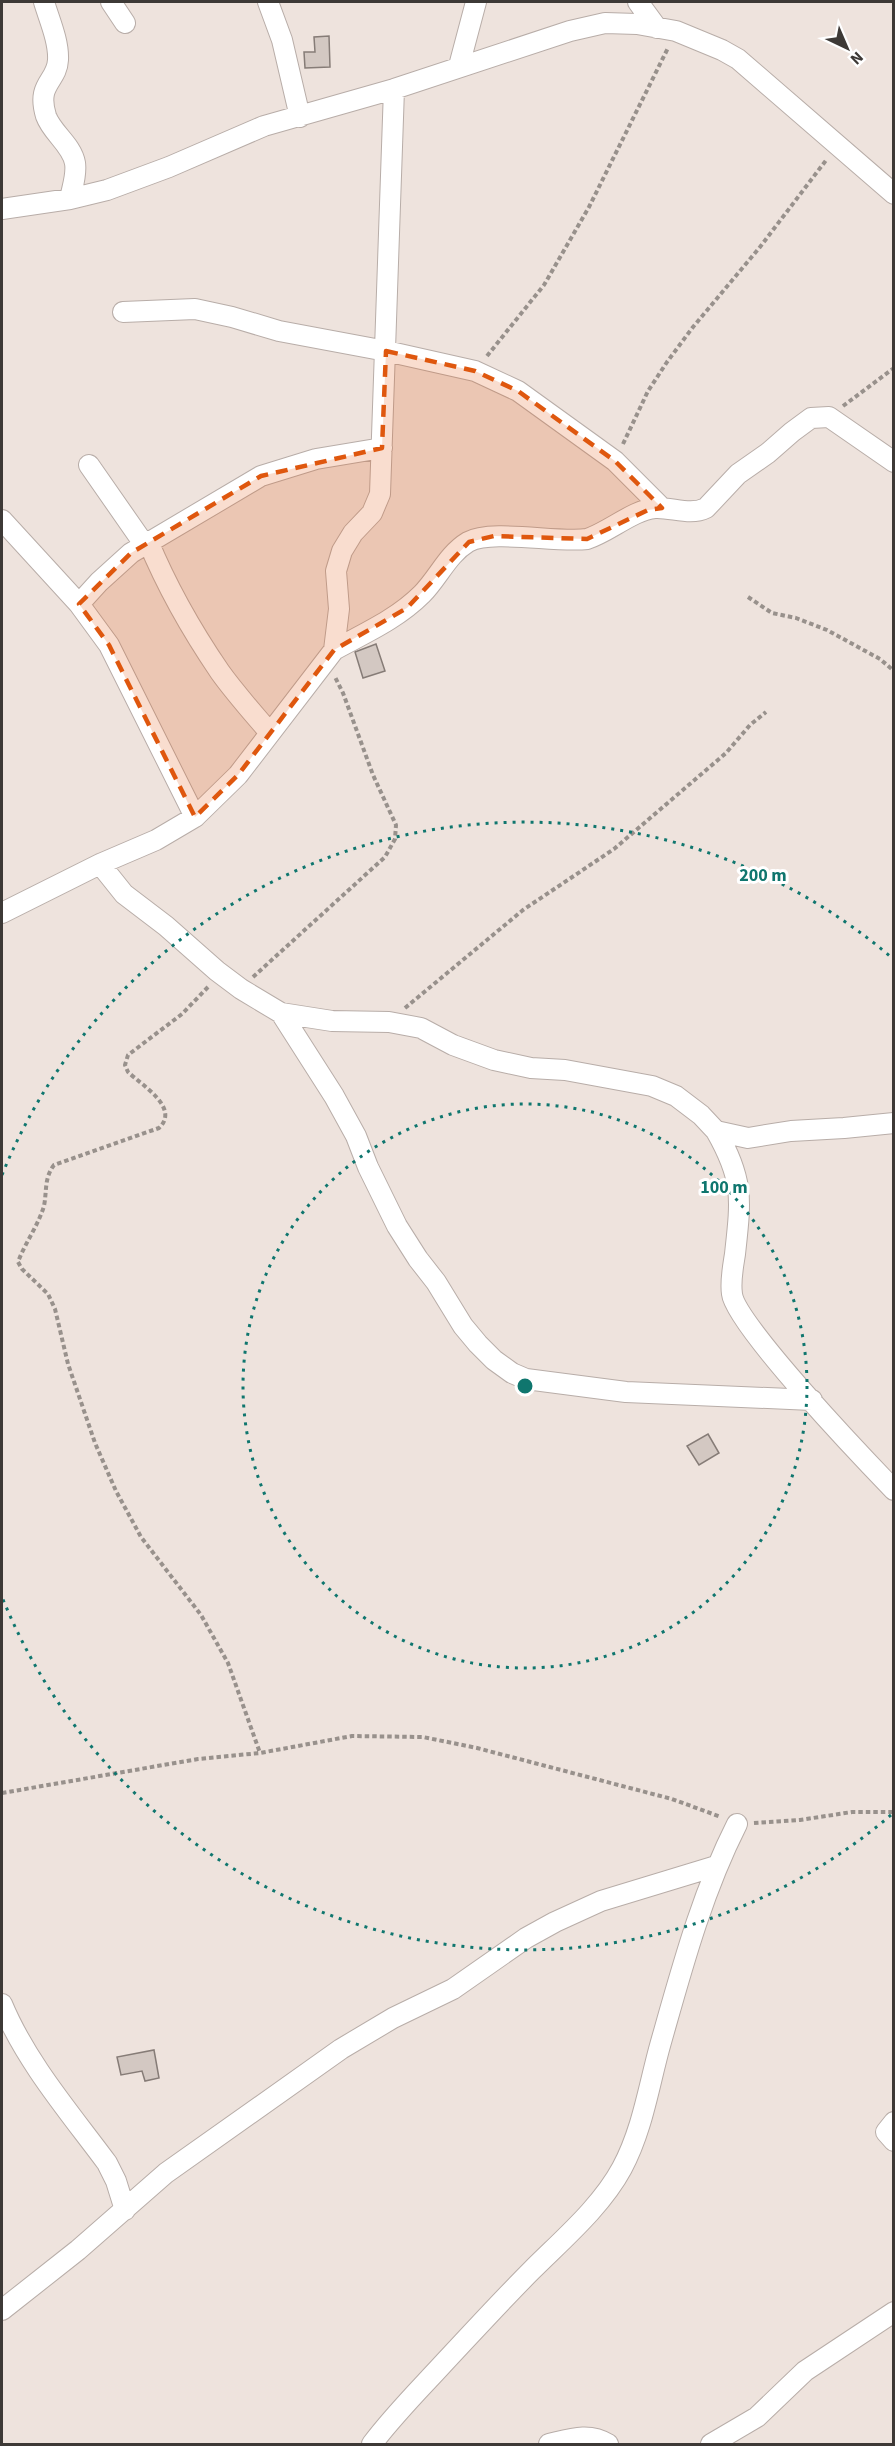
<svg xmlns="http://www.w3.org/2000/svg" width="895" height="2446" viewBox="0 0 895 2446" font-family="'Source Sans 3',sans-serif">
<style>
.building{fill:#d3c8c2;stroke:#867c77;stroke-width:1.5}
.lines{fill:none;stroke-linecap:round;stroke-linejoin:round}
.minor-casing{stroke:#b8ada8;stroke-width:22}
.path{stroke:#98918c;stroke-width:4;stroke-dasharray:4.5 3;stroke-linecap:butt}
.minor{stroke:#fff;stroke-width:20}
.marked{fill:#df570e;fill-opacity:0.2;stroke:#df570e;stroke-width:4.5;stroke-dasharray:12 8;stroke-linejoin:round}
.ring{fill:none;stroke:#0f766e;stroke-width:3;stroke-dasharray:3 6}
.centre{fill:#0f766e;stroke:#fff;stroke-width:3}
.ring-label{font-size:18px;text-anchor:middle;font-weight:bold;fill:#0f766e;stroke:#fff;stroke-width:6;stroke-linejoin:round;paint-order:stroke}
</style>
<rect width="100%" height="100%" fill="#eee3dd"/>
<path class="building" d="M 329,36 L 330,67 L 305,68 L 304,52 L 315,52 L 314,37 Z
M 376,644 L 385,671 L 363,678 L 355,652 Z
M 708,1434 L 719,1453 L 699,1465 L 687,1446 Z
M 154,2050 L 159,2078 L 145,2081 L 142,2071 L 121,2075 L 117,2057 Z"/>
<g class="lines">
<defs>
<path id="minor" d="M 44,2 C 49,19 59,41 58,60 C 57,82 36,83 46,116 C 52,133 72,145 75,163 C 77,175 72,188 70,199
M 111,2 L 125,23
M 268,2 L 282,40 L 300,117
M 638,2 L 657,28
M 459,66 L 476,2
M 2,209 L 70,199 L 107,190 L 169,167 L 264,126 L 394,89 L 570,31 L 605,23 L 637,24 L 676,31 L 722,50 L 738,59 L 894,194
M 123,312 L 195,309 L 232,317 L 279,331 L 386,351 L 475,371 L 518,391 L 615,461 L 662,508
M 89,465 L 144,544
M 2,520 L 79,604 L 109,645 L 195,817
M 148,541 C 167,587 192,631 220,672 C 235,693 253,713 270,733
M 79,604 L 99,582 L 131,553 L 261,476 L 316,459 L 382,448
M 334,650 C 365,633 397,619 422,594 C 438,578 448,554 468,542 C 492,529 556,543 587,539 C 609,532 633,510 655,508 C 672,507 690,516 706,508 L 738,474 L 768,453 L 792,432 L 811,418 L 829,417 L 894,462
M 100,864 L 124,894 L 166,926 L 217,971 L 241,989 L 281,1013 L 332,1021 L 389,1022 L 421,1028 L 453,1045 L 494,1060 L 531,1068 L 565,1070 L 652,1086 L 676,1096 L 701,1115 L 716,1131 L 748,1138 L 791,1131 L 844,1128 L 894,1123
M 2,913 L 100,864 L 156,840 L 195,817 L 238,775 L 334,650 L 339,609 L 336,571 L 342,551 L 353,533 L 372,513 L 380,494 L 394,89
M 281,1013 L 334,1096 L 356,1136 L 368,1167 L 397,1226 L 418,1259 L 436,1282 L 463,1326 L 478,1344 L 494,1360 L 512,1373 L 526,1379 L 626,1392 L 812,1400
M 716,1131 C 744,1180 741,1199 735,1254 C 733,1267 730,1281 732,1294 C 735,1324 866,1461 894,1490
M 2,2004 C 26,2062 70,2113 107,2163 L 116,2181 L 125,2210
M 894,2122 L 886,2132 L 894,2141
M 2,2310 L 78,2250 L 166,2173 L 341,2049 L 393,2018 L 453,1989 L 526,1938 L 555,1922 L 601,1901 L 716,1866
M 372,2444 C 393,2416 417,2392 441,2366 C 471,2334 501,2301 532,2270 C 563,2239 601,2207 622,2168 C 643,2129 649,2084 661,2042 C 682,1968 702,1893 737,1824
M 549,2444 C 570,2439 589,2432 608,2444
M 711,2444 L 757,2417 L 805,2371 L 894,2312"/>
</defs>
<use href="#minor" class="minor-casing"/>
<path class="path" d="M 487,356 L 544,285 L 589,207 L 668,48
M 843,406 L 894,368
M 623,444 L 648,391 L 667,362 L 693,327 L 760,247 L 827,159
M 748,597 L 772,613 L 796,618 L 827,630 L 880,659 L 894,671
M 253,977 L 385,857 L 395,839 L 396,825 L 373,775 L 343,693 L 335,677
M 208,987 L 182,1014 L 128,1055 L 125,1065 L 128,1072 C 143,1086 180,1108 159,1128 L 54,1165 C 44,1178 47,1191 44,1206 C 38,1226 25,1243 18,1262 L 22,1269 L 48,1294 L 55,1309 L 68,1364 L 95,1443 L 116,1491 L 141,1537 L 201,1615 L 228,1663 L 260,1753
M 405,1008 L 523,910 L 614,849 L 726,753 L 750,725 L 766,712
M 2,1793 L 198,1759 L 260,1753 L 352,1736 L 423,1737 L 477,1748 L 672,1799 L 721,1817
M 754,1823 L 800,1820 L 852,1812 L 894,1812"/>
<use href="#minor" class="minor"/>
</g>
<path class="marked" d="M 386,351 L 475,371 L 518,391 L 615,461 L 662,508 L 648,510 L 587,539 L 494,536 L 469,542 L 407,608 L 334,650 L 238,775 L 195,817 L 109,645 L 79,604 L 131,553 L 261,476 L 382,448 Z"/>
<g class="ring">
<circle cx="525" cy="1386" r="282"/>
<path d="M891 1815A564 564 0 0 1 2 1597M2 1175A564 564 0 0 1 891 957"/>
</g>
<circle cx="525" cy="1386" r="9" class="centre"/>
<g class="ring-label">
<text x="763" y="881">200 m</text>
<text x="724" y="1193">100 m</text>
</g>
<rect width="895" height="2446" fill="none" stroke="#3d3936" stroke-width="6"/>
<g transform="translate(847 48) rotate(136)" stroke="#ffffff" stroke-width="4.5" paint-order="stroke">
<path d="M0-4.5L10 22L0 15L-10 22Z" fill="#3d3936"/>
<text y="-9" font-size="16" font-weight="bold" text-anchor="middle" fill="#3d3936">N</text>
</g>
</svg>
